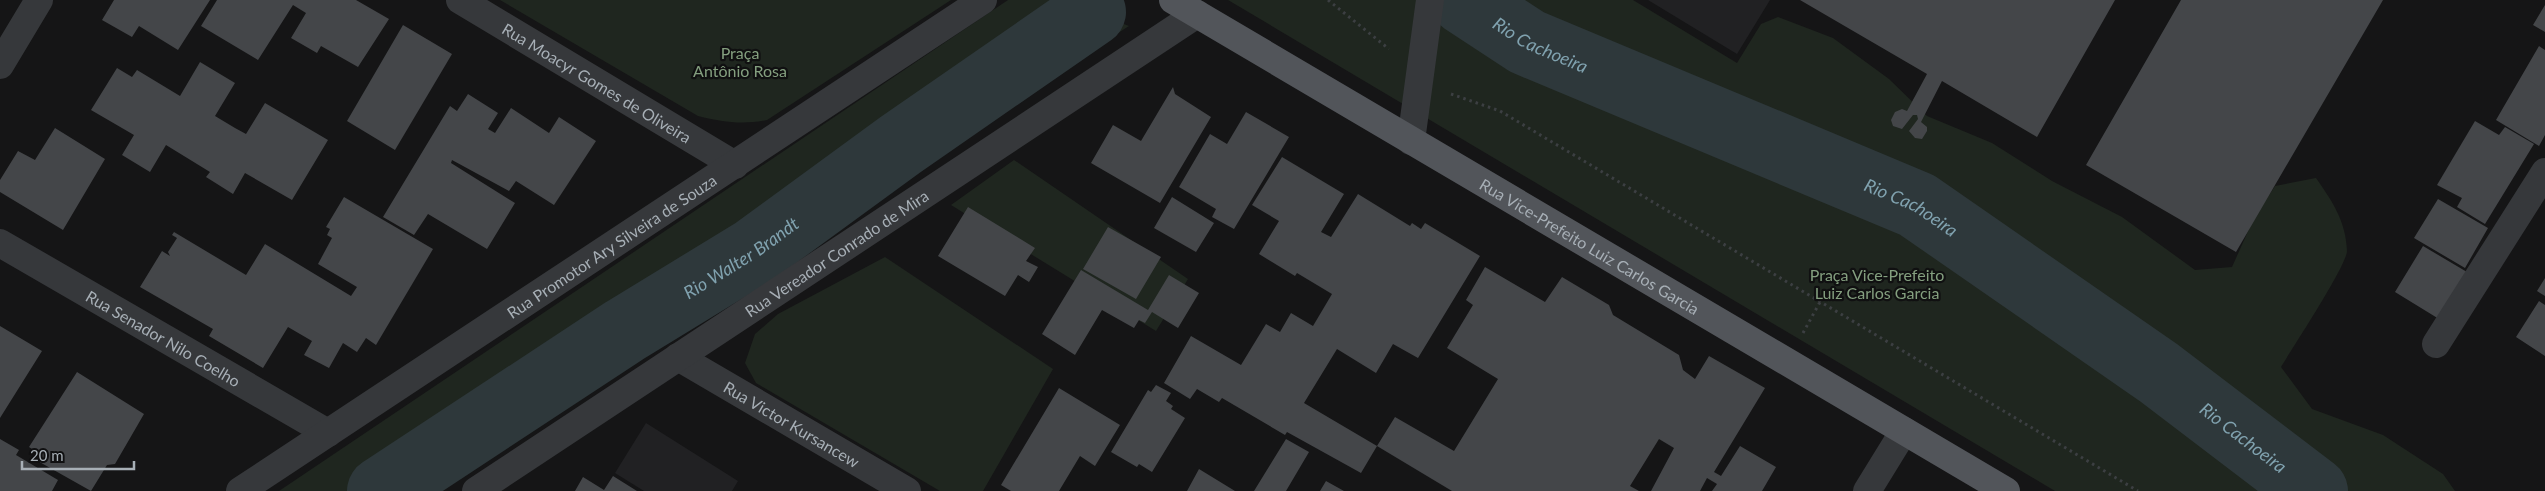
<svg xmlns="http://www.w3.org/2000/svg" width="2545" height="491" viewBox="0 0 2545 491" font-family="Lato,sans-serif">
<style>
.built{fill:#212123}
.green{fill:#1f261f}
.lines{fill:none;stroke-linecap:round;stroke-linejoin:round}
.river{stroke:#2e383b;stroke-width:68}
.building{fill:#444649}
.path{stroke:#3c3f42;stroke-width:3;stroke-dasharray:2.5 4;stroke-linecap:butt}
.minor{stroke:#36383b;stroke-width:28}
.major{stroke:#52555a;stroke-width:28}
.labels{text-anchor:middle;dominant-baseline:central;stroke-width:4.5;stroke-linejoin:round;paint-order:stroke}
.park-label{font-size:16px;fill:#849f7f;stroke:#101011}
.street-label{font-size:16px;fill:#a7afb6;stroke:#101011}
.water-label{font-size:18px;font-style:italic;fill:#80a2af;stroke:#101011}
</style>
<rect width="100%" height="100%" fill="#151516"/>
<path class="built" d="M 1648,0 L 1770,0 L 1737,54 Z
M 646,423 L 738,481 L 732,491 L 644,491 L 615,473 Z"/>
<path class="green" d="M 500,0 L 951,0 L 767,120 C 742,125 723,122 698,116 Z
M 1008,0 L 1086,0 L 1092,12 L 1129,26 L 415,491 L 279,491 Z
M 1228,0 L 1633,0 L 1737,63 L 1761,24 L 1778,17 L 1833,38 L 1889,79 L 1927,116 L 1992,143 L 2052,181 L 2122,217 L 2195,270 L 2232,267 L 2254,218 L 2275,186 L 2316,178 C 2332,201 2346,221 2347,251 C 2347,265 2292,349 2281,367 L 2312,409 L 2383,435 L 2443,474 L 2455,491 L 2055,491 Z
M 1014,160 L 1188,279 L 1156,331 L 951,205 Z
M 885,257 L 1053,369 L 983,491 L 940,491 L 756,383 L 745,363 L 755,334 L 778,314 Z"/>
<g class="lines">
<g class="river">
<path id="s1" d="M 1463,0 L 1527,42 L 1917,205 L 2159,373 L 2314,491"/>
<path id="s2" d="M 381,491 L 624,331 L 755,251 L 900,145 L 1092,12"/>
</g>
</g>
<path class="building" d="M 114,0 L 210,0 L 178,50 L 139,26 L 132,37 L 102,20 Z
M 217,0 L 356,0 L 389,19 L 358,67 L 321,46 L 317,53 L 291,38 L 306,13 L 293,5 L 258,60 L 201,26 Z
M 1800,0 L 2115,0 L 2037,137 L 1942,81 L 1921,122 L 1927,127 L 1927,131 L 1922,139 L 1915,138 L 1909,131 L 1918,119 L 1917,115 L 1913,115 L 1902,129 L 1893,126 L 1891,120 L 1895,112 L 1902,109 L 1907,111 L 1927,74 Z
M 2181,0 L 2383,0 L 2236,252 L 2086,165 Z
M 2545,5 L 2545,32 L 2533,25 Z
M 403,25 L 452,54 L 395,150 L 347,121 Z
M 2539,46 L 2545,50 L 2545,135 L 2539,146 L 2496,120 Z
M 200,62 L 235,83 L 215,116 L 235,128 L 246,134 L 265,103 L 328,140 L 292,200 L 245,173 L 233,194 L 206,177 L 210,172 L 166,145 L 150,172 L 122,155 L 134,135 L 91,110 L 117,68 L 132,77 L 137,70 L 180,96 Z
M 1173,87 L 1175,94 L 1211,117 L 1160,203 L 1091,163 L 1113,125 L 1141,141 Z
M 468,94 L 498,113 L 488,129 L 495,133 L 511,108 L 549,133 L 559,117 L 596,141 L 554,205 L 516,181 L 509,191 L 452,160 L 451,163 L 515,203 L 487,249 L 428,214 L 414,235 L 383,217 L 450,106 L 457,111 Z
M 1246,112 L 1289,137 L 1234,229 L 1212,217 L 1216,209 L 1179,187 L 1210,134 L 1227,144 Z
M 2475,121 L 2499,135 L 2505,127 L 2534,144 L 2485,224 L 2457,207 L 2462,198 L 2437,185 Z
M 55,128 L 105,159 L 63,230 L 0,192 L 0,180 L 18,151 L 35,160 Z
M 1282,157 L 1344,194 L 1321,232 L 1331,237 L 1358,194 L 1410,226 L 1412,223 L 1421,229 L 1425,223 L 1480,256 L 1418,358 L 1393,344 L 1376,373 L 1337,349 L 1304,403 L 1377,446 L 1395,417 L 1454,451 L 1498,379 L 1447,348 L 1473,305 L 1466,300 L 1485,267 L 1545,302 L 1562,277 L 1609,305 L 1613,315 L 1679,355 L 1683,370 L 1695,379 L 1709,356 L 1765,388 L 1714,472 L 1721,476 L 1740,446 L 1776,467 L 1762,491 L 1712,491 L 1717,484 L 1707,478 L 1700,491 L 1651,491 L 1674,448 L 1659,439 L 1630,486 L 1639,491 L 1452,491 L 1377,446 L 1361,473 L 1287,432 L 1285,435 L 1222,398 L 1219,402 L 1197,389 L 1190,399 L 1164,383 L 1191,336 L 1241,365 L 1266,324 L 1280,332 L 1291,313 L 1313,326 L 1332,294 L 1297,273 L 1295,276 L 1259,254 L 1279,221 L 1252,205 Z
M 344,197 L 433,249 L 376,345 L 366,338 L 357,352 L 343,343 L 329,368 L 304,355 L 312,341 L 288,327 L 263,368 L 209,336 L 213,329 L 140,287 L 162,251 L 170,256 L 168,252 L 177,238 L 172,235 L 174,232 L 246,275 L 265,244 L 351,296 L 357,287 L 318,264 L 332,238 L 327,235 L 330,229 L 326,227 Z
M 1172,197 L 1214,223 L 1196,252 L 1154,228 Z
M 2438,199 L 2488,228 L 2465,268 L 2414,238 Z
M 968,207 L 1035,248 L 1026,261 L 1038,267 L 1029,282 L 1018,275 L 1005,296 L 938,256 Z
M 1108,227 L 1161,257 L 1136,299 L 1083,269 Z
M 2423,246 L 2467,272 L 2439,319 L 2395,292 Z
M 1081,270 L 1148,310 L 1169,275 L 1199,293 L 1178,328 L 1152,312 L 1145,323 L 1139,320 L 1134,328 L 1102,310 L 1075,355 L 1042,334 Z
M 2545,278 L 2545,296 L 2537,291 Z
M 2539,301 L 2545,305 L 2545,356 L 2516,337 Z
M 0,326 L 42,351 L 0,418 Z
M 77,372 L 144,414 L 115,464 L 107,465 L 91,491 L 36,460 L 40,454 L 29,447 Z
M 1156,385 L 1171,393 L 1166,401 L 1173,406 L 1171,409 L 1185,418 L 1152,472 L 1139,464 L 1137,467 L 1111,452 L 1148,390 L 1151,392 Z
M 1059,388 L 1120,425 L 1095,466 L 1080,456 L 1059,491 L 1011,491 L 1001,485 Z
M 0,439 L 19,450 L 16,455 L 58,480 L 52,491 L 0,491 Z
M 1286,439 L 1309,452 L 1286,491 L 1254,491 Z
M 1199,469 L 1235,491 L 1187,491 Z
M 613,476 L 637,491 L 575,491 L 583,477 L 604,490 Z
M 1326,481 L 1344,491 L 1320,491 Z"/>
<g class="lines">
<path class="path" d="M 1328,0 L 1389,49
M 1451,94 L 1500,111 L 2138,491
M 1803,333 L 1820,302"/>
<g class="minor">
<path id="s3" d="M 460,0 L 735,165"/>
<path d="M 0,65 L 39,0"/>
<path d="M 1411,141 L 1430,0"/>
<path id="s4" d="M 0,243 L 328,433"/>
<path d="M 2436,344 L 2545,172"/>
<path id="s5" d="M 678,357 L 907,491"/>
<path id="s6" d="M 240,491 L 983,0"/>
<path id="s7" d="M 476,491 L 1197,14"/>
<path d="M 1867,491 L 1904,431"/>
</g>
<path class="major" id="s8" d="M 1173,0 L 2006,491"/>
</g>
<g class="labels">
<g class="park-label">
<text x="740" y="52">Praça<tspan x="740" dy="18">Antônio Rosa</tspan></text>
<text x="1877" y="274">Praça Vice-Prefeito<tspan x="1877" dy="18">Luiz Carlos Garcia</tspan></text>
</g>
<g class="street-label">
<text stroke="none"><textPath href="#s3" startOffset="160">Rua Moacyr Gomes de Oliveira</textPath></text>
<text stroke="none"><textPath href="#s6" startOffset="445">Rua Promotor Ary Silveira de Souza</textPath></text>
<text stroke="none"><textPath href="#s8" startOffset="484">Rua Vice-Prefeito Luiz Carlos Garcia</textPath></text>
<text stroke="none"><textPath href="#s7" startOffset="432">Rua Vereador Conrado de Mira</textPath></text>
<text stroke="none"><textPath href="#s4" startOffset="189">Rua Senador Nilo Coelho</textPath></text>
<text stroke="none"><textPath href="#s5" startOffset="132">Rua Victor Kursancew</textPath></text>
</g>
<g class="water-label">
<text stroke="none"><textPath href="#s1" startOffset="90">Rio Cachoeira</textPath></text>
<text stroke="none"><textPath href="#s1" startOffset="495">Rio Cachoeira</textPath></text>
<text stroke="none"><textPath href="#s2" startOffset="429">Rio Walter Brandt</textPath></text>
<text stroke="none"><textPath href="#s1" startOffset="900">Rio Cachoeira</textPath></text>
</g>
</g>
<path d="M22 461v8h112v-8" fill="none" stroke="#a7afb6" stroke-width="2.5"/>
<text x="30" y="461" font-size="15" fill="#a7afb6" stroke="#101011" stroke-width="4" paint-order="stroke">20 m</text>
</svg>
